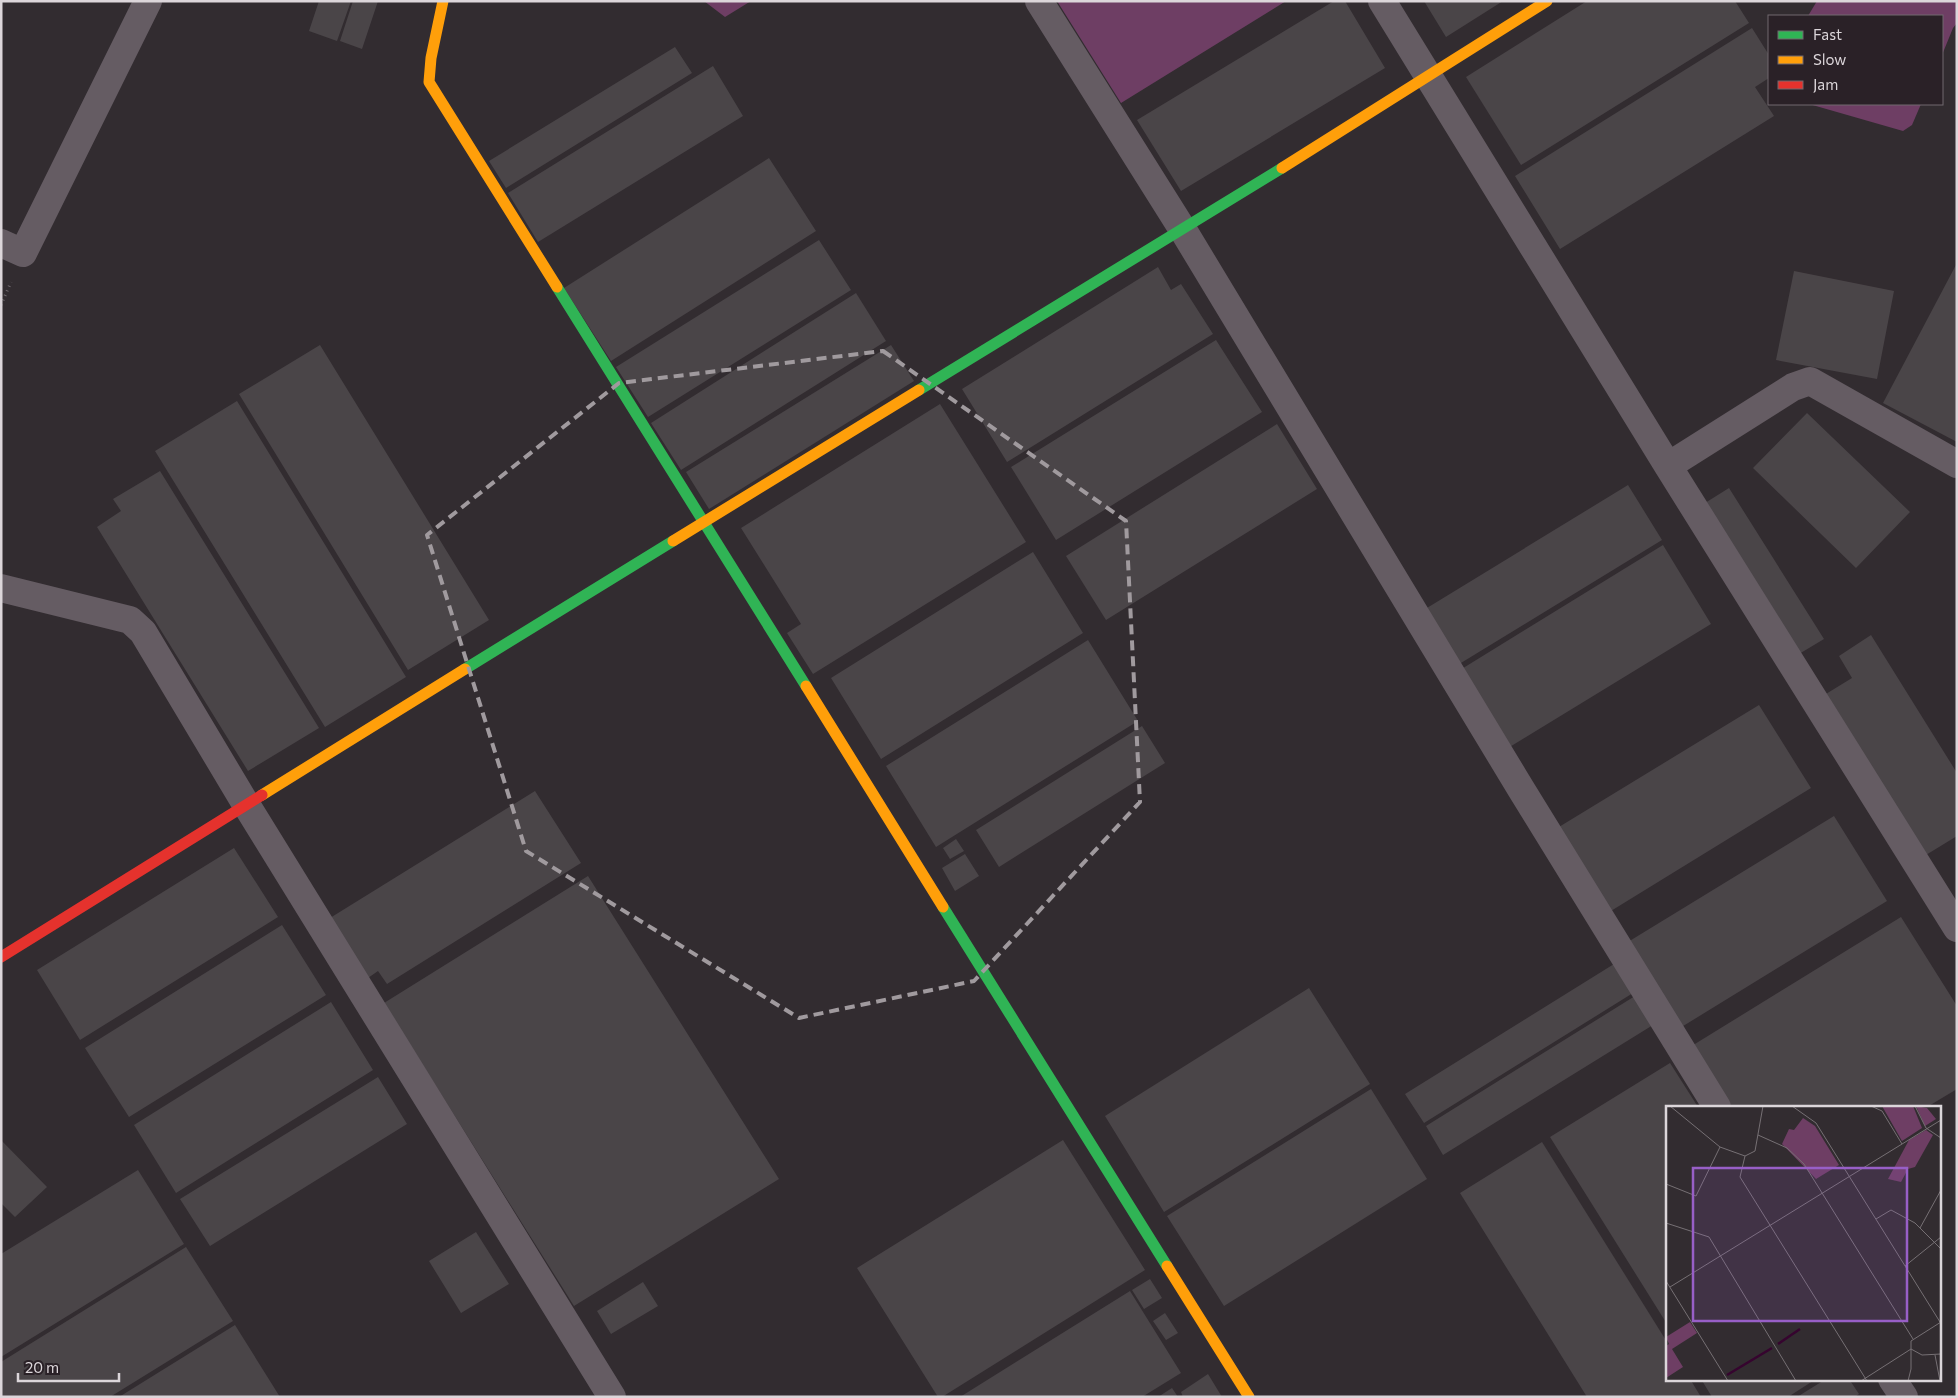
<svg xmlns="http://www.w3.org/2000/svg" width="1958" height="1398" viewBox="0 0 1958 1398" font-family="Commissioner,sans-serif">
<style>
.green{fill:#6e3e64}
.building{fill:#4a4548}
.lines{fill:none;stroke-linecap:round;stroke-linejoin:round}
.path{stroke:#6f686d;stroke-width:3;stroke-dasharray:1 4;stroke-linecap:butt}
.street{stroke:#655c63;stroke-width:28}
.fast{stroke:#30b455;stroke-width:11}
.slow{stroke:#ff9f0a;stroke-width:11}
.jam{stroke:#e5322d;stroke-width:11}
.marked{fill:none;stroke:#a09a9e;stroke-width:4;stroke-dasharray:10 6;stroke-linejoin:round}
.inset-river{fill:none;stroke:#36042f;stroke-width:2.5}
.inset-road{fill:none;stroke:#767074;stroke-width:1}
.view{fill:#985fc7;fill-opacity:0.15;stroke:#985fc7;stroke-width:2.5}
.inset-edge{fill:none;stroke:#dcd6da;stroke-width:2.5}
</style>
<rect width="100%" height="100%" fill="#322c30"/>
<path class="green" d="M 704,1 L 751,1 L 725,17 Z
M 1057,1 L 1286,1 L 1121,103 Z
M 1817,1 L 1957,1 L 1957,23 L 1953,28 L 1942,55 L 1942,16 L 1808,16 Z
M 1809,104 L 1921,104 L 1912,125 L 1903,131 Z"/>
<path class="building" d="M 319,1 L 351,1 L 337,41 L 309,31 Z
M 353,1 L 378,1 L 362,49 L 340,41 Z
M 1334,1 L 1345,1 L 1385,68 L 1181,191 L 1137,120 Z
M 1424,1 L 1503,1 L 1446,37 Z
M 1587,1 L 1735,1 L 1749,23 L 1521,165 L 1466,77 Z
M 1752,28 L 1769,55 L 1769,78 L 1755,87 L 1774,116 L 1560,249 L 1515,176 Z
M 675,47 L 692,73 L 506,188 L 489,161 Z
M 713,66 L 743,116 L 538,242 L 508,193 Z
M 769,158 L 816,231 L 611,361 L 564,288 Z
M 819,240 L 851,290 L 648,417 L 616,367 Z
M 1957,263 L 1957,442 L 1883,403 Z
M 1158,267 L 1171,290 L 1181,284 L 1213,334 L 1007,462 L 962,389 Z
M 1794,271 L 1894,291 L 1877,379 L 1776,360 Z
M 856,293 L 886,341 L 681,470 L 651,423 Z
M 1216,340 L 1262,412 L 1056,540 L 1011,467 Z
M 320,345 L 489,620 L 408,670 L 239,394 Z
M 891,345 L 914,381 L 709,509 L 686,472 Z
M 237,401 L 406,677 L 325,727 L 155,451 Z
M 940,404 L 1026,542 L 813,674 L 787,633 L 801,624 L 741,528 Z
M 1807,413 L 1910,512 L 1856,568 L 1753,468 Z
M 1277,424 L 1317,489 L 1106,620 L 1066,556 Z
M 160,471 L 319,728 L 248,771 L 97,527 L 121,511 L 113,499 Z
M 1628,485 L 1662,540 L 1456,666 L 1422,611 Z
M 1729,488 L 1824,639 L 1799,654 L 1705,503 Z
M 1663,545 L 1711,624 L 1508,748 L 1460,670 Z
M 1033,552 L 1083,633 L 881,759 L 831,678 Z
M 1871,635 L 1957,773 L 1957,836 L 1921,858 L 1821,697 L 1852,678 L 1839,656 Z
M 1088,640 L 1138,721 L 936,847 L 886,766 Z
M 1759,705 L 1811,788 L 1606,914 L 1554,830 Z
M 1142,726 L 1165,763 L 999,867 L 976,830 Z
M 535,791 L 581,863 L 387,984 L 378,971 L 368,978 L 330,918 Z
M 1834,816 L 1887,901 L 1675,1031 L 1623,945 Z
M 956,839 L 964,851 L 950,859 L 943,848 Z
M 234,848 L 278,917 L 80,1040 L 37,970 Z
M 965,854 L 979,876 L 955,891 L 942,868 Z
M 588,876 L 779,1179 L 574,1306 L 384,1003 Z
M 1901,917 L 1957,1006 L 1957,1089 L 1927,1107 L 1727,1107 L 1690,1047 Z
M 282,925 L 326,995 L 129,1117 L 85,1048 Z
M 1614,964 L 1633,993 L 1424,1123 L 1405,1094 Z
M 1309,988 L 1370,1084 L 1164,1212 L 1105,1116 Z
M 1635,996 L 1653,1025 L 1443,1155 L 1426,1126 Z
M 331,1002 L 373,1070 L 176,1193 L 134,1125 Z
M 1670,1063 L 1698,1107 L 1667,1107 L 1667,1324 L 1550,1137 Z
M 378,1077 L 407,1124 L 210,1246 L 180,1199 Z
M 1371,1089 L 1427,1179 L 1224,1306 L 1167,1216 Z
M 1,1140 L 47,1187 L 15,1217 L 1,1203 Z
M 1063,1140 L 1145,1270 L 942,1397 L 938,1397 L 857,1268 Z
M 1542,1142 L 1667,1342 L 1667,1379 L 1690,1379 L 1701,1397 L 1587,1397 L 1460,1193 Z
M 138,1170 L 184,1244 L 1,1357 L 1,1254 Z
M 476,1232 L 509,1284 L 461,1313 L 429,1261 Z
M 186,1247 L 233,1321 L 110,1397 L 1,1397 L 1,1362 Z
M 1150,1279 L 1162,1298 L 1144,1309 L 1132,1290 Z
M 643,1282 L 658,1306 L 611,1334 L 597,1311 Z
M 1130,1291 L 1181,1373 L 1142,1397 L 960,1397 Z
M 1165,1313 L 1178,1333 L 1166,1340 L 1153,1321 Z
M 235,1325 L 280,1397 L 119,1397 Z
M 1208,1374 L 1222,1397 L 1183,1397 L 1181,1392 Z
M 1701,1379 L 1816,1379 L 1788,1397 L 1712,1397 Z
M 1826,1379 L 1849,1379 L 1859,1394 L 1855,1397 L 1797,1397 Z
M 1172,1388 L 1178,1397 L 1158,1397 Z"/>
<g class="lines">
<path class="path" d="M 1,305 L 11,282"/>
<path class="street" d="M 1039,1 L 1183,230 L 1521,789 L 1717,1107
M 1382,1 L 1668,466 L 1957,928
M 1,243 L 23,253 L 148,1
M 1668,466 L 1793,387 L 1810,381 L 1957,464
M 1,588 L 130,620 L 143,632 L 247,806 L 612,1397
M 1892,1379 L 1904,1397"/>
<path class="fast" d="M 557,287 L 806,686
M 919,390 L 1282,168
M 465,669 L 673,541
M 943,907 L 1167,1266"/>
<path class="slow" d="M 443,1 L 431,58 L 429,82 L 557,287
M 1282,168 L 1547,1
M 673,541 L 919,390
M 806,686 L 943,907
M 262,795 L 465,669
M 1167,1266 L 1249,1397"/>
<path class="jam" d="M 1,957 L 262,795"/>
</g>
<path class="marked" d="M 883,351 L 1126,521 L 1140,802 L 974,981 L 799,1018 L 526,851 L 427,535 L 619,383 Z"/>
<g transform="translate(1666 1106)">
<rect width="275" height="275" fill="#322c30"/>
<path d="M 216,0 L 247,0 L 256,22 L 236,35 ZM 250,0 L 261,2 L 270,13 L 259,20 ZM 137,12 L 149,20 L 173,59 L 150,73 L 116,38 L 123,23 L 128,24 ZM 260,24 L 267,29 L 249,61 L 242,63 L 235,76 L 222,73 L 243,34 ZM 24,216 L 31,227 L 6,243 L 17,261 L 0,272 L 0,240 L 3,238 L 0,231 Z" fill="#6e3e64"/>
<path class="inset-river" d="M 112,238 L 134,223M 61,269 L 106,242"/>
<path class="inset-road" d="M 4,0 L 54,41 L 79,50 L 89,45 L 97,0M 126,0 L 150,17 L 274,216M 205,0 L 216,5 L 236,38M 249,0 L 260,22 L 275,32M 92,29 L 121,42 L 138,58 L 247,233M 79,50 L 74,71 L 201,275M 0,78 L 30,90 L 54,41M 210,113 L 225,104 L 249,117 L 275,143M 0,117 L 43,131 L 130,275M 254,122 L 275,84M 239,160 L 275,131M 0,175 L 62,275M 4,181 L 275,14M 245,243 L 256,249 L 275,248M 269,249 L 274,275M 195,275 L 245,243M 242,275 L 245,263 L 245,235 L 275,216"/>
<path class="view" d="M 27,62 L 241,62 L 241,215 L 27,215 Z"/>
<rect width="275" height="275" class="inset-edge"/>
</g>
<rect width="1958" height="1398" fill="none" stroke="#dcd6da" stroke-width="5"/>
<rect x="1768" y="15" width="175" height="90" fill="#2a2127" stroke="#71696f"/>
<rect x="1778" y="31" width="25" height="8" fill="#30b455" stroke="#71696f"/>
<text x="1813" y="40" font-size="15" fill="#dcd6da">Fast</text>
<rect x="1778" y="56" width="25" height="8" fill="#ff9f0a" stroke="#71696f"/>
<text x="1813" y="65" font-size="15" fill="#dcd6da">Slow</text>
<rect x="1778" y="81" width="25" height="8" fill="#e5322d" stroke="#71696f"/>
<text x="1813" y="90" font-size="15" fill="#dcd6da">Jam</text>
<path d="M18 1373v8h101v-8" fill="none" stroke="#dcd6da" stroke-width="2.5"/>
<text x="25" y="1373" font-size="15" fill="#dcd6da" stroke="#2a2127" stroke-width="4" paint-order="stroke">20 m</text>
</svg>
